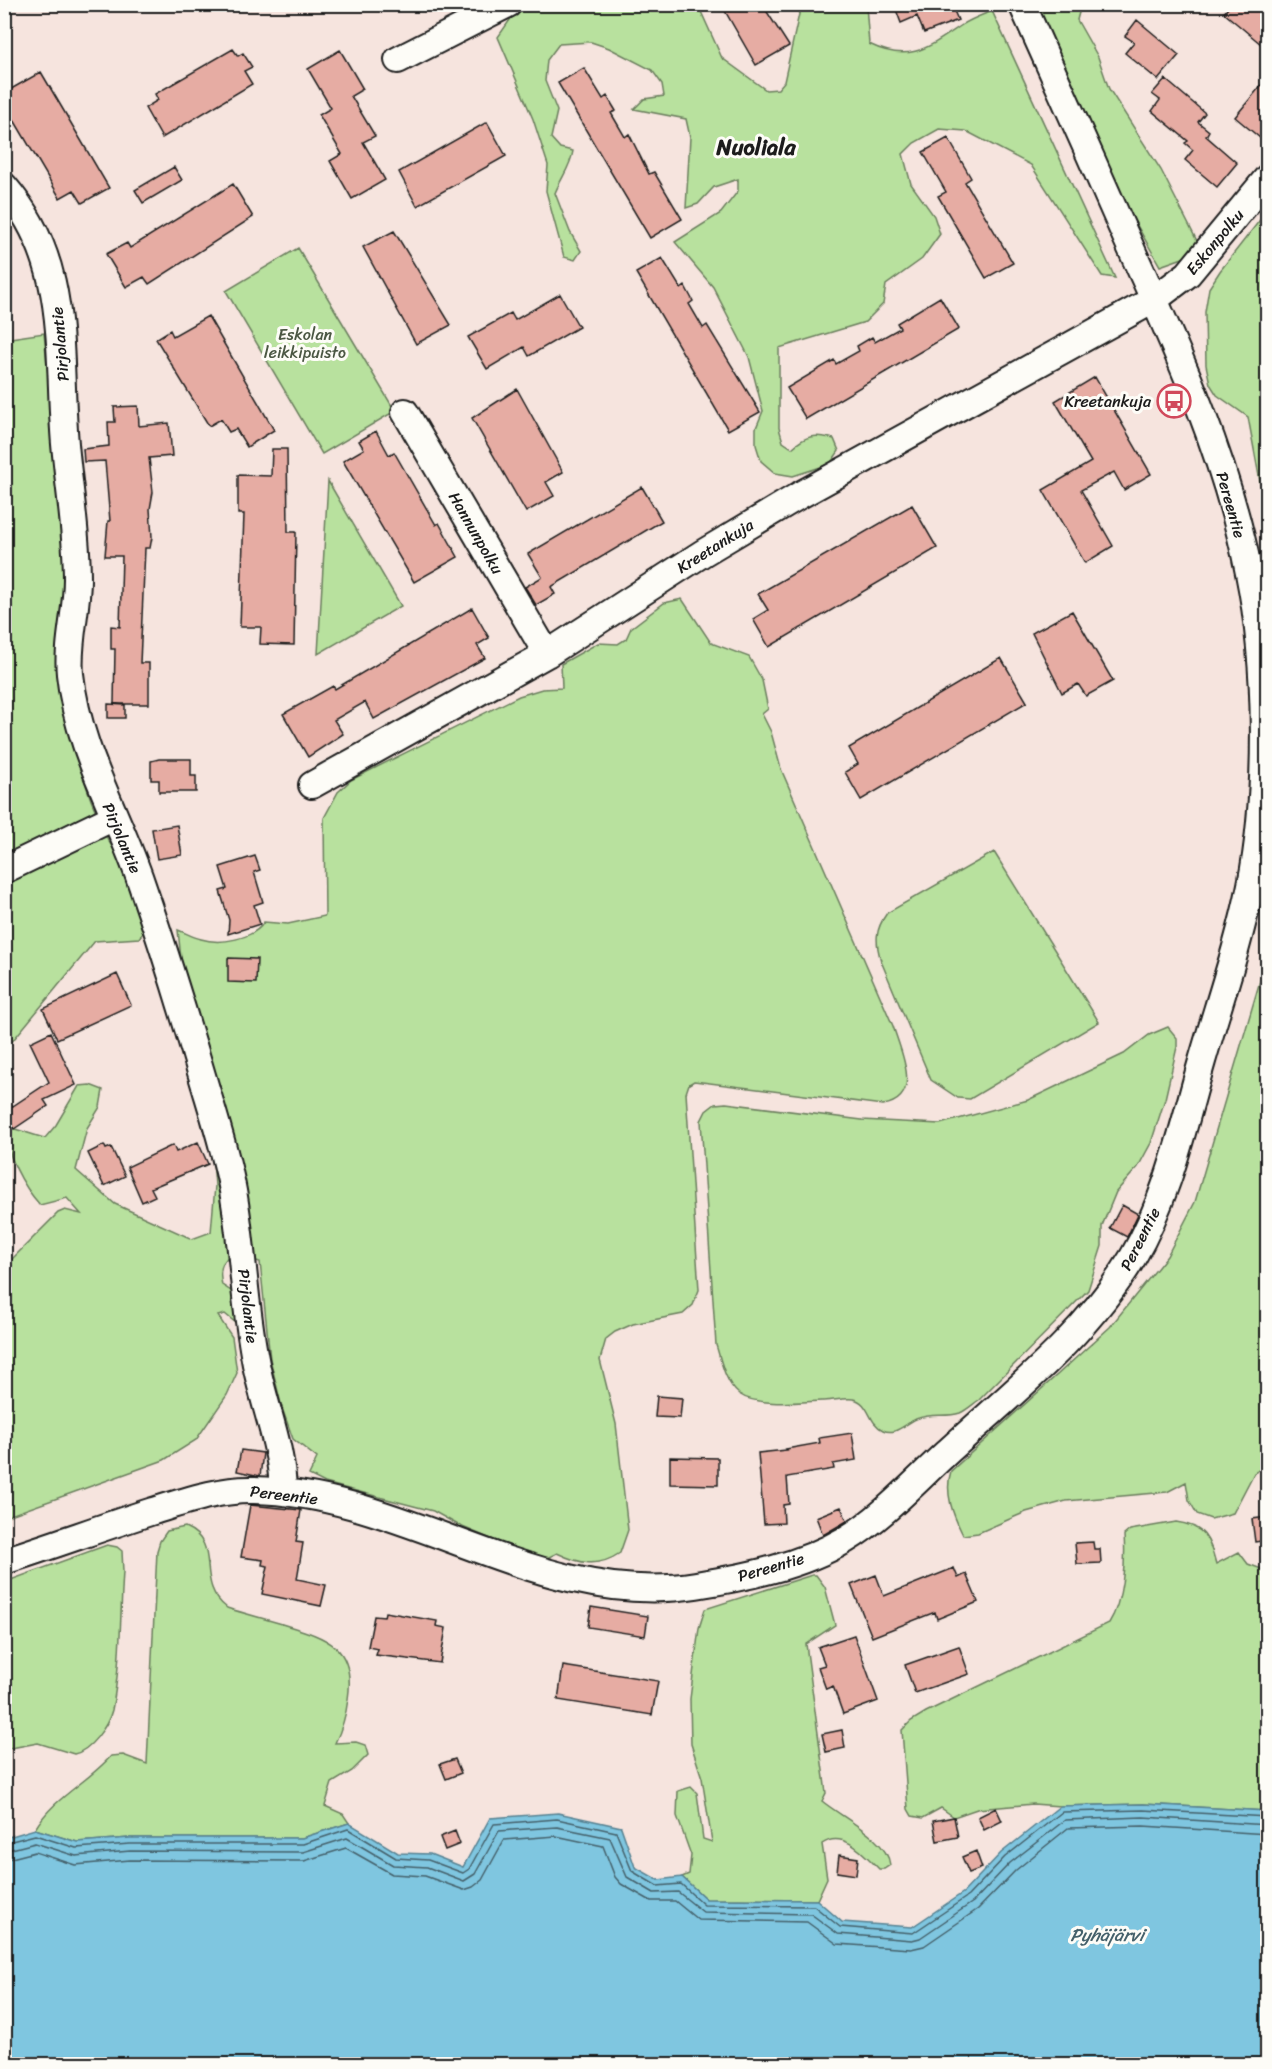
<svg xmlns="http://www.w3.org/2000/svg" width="1272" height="2069" viewBox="0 0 1272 2069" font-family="Sriracha,sans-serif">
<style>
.green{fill:#b8e19e;stroke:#6a7e5d;stroke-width:1.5}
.water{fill:#7fc6e0;stroke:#578292;stroke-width:1.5}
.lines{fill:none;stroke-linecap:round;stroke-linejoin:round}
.shore{stroke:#44606a;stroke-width:1.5}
.building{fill:#e6aca3;stroke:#1c1c1c;stroke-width:1.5}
.minor-casing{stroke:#1c1c1c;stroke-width:30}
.minor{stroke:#fdfcf7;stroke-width:26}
.labels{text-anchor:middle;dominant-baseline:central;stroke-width:6;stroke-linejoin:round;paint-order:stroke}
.street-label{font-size:16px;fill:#1c1c1c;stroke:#fdfcf7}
.park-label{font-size:16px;fill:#4b5743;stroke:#fdfcf7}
.poi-label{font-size:16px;fill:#1c1c1c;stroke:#fdfcf7;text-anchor:end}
.water-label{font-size:18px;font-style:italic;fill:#44606a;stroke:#fdfcf7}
.district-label{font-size:22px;font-weight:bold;fill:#1c1c1c;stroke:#fdfcf7}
</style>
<rect width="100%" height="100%" fill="#f6e4de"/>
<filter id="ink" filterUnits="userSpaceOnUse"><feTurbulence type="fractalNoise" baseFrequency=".0167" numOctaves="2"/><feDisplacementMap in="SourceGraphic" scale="12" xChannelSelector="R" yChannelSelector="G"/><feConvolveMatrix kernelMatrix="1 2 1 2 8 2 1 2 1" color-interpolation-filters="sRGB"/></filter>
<g filter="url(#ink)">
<path class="green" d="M 530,5 L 698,5 L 722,58 L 766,90 L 778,89 L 784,82 L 801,5 L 866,5 L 869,44 C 910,64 929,47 962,25 C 971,19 982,15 992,11 L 1115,278 L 1102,276 L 1031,165 L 966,131 L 939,129 L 914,143 L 903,154 L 911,184 L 934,216 L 940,234 L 922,259 L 886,285 L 883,304 L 865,322 L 779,348 L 779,428 L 783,442 L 792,448 C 806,435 815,434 834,439 L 839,451 L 830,464 L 793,476 L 775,473 L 761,461 L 756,445 L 756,428 L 763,411 L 749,357 L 713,287 L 675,242 L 721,213 L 738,191 L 738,179 L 714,187 L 698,204 L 686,208 L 690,137 L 686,119 L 634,109 L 644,99 L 664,96 L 662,84 L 652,70 L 609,48 L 591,42 L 559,44 L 547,60 L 545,81 L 557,111 L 551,138 L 560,148 L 573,151 C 571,166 561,178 555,193 L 570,232 L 581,251 L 575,260 L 564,257 L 546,191 L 548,165 L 533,119 L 498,37 L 514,14 Z
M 1036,5 L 1081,5 L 1077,20 L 1098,57 L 1109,89 L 1161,170 L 1200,247 L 1194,254 L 1160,266 L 1121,197 Z
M 1267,211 L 1267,519 L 1248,417 L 1217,395 L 1210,384 L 1206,365 L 1205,312 L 1209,288 L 1220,271 Z
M 298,248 L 395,411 L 322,454 L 226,291 Z
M 44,333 L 62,524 L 66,594 L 64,673 L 71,741 L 91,800 L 108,840 L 130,877 L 144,931 L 139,938 L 95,941 L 5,1050 L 4,339 Z
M 328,481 L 401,606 L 318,654 Z
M 682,599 L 711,643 L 749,657 L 762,680 L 768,709 L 762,714 L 771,732 L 781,769 L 893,1026 C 901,1052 924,1098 883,1105 L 694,1081 L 689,1084 L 686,1093 L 699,1290 L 693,1305 L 683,1314 L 633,1324 L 615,1332 L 606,1339 L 600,1360 L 616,1424 L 628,1530 L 620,1553 C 598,1568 580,1564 557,1553 L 547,1558 L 532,1556 L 460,1526 L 433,1511 L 325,1483 L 309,1475 L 317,1458 L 293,1439 L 282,1408 L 270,1359 L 260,1262 L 232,1254 C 220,1261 219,1272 222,1285 L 234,1293 L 236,1323 L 225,1314 L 218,1316 L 232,1337 L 237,1373 L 227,1395 L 196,1440 L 164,1460 L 5,1517 L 5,1266 L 58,1213 L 65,1210 L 81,1214 L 67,1198 L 40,1205 C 23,1186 5,1153 5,1127 C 17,1128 31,1135 45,1138 L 56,1125 L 79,1086 L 90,1085 L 103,1090 L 100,1107 L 87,1128 L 76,1170 L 115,1204 L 192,1239 L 211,1232 L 215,1186 L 213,1161 L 229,1137 L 185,997 L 178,930 C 186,933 193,937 201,939 C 220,945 254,939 264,922 L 288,924 L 325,916 L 324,818 L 338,792 L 351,780 L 519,696 L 542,689 L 562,688 L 561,664 L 598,643 L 618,644 L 626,639 L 631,628 L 664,603 Z
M 994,852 L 1099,1022 L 970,1099 L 958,1098 L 931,1080 L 881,961 C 875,941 875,930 887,913 Z
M 1267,957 L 1267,1465 L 1254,1473 L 1233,1513 L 1211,1519 L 1197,1514 L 1189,1500 L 1186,1482 L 1167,1492 L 1066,1501 L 1026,1512 L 978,1533 L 963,1535 C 953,1515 944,1493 951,1471 L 1110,1327 L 1167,1256 L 1195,1202 Z
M 1168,1027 L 1177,1038 L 1177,1047 L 1165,1099 L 1151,1143 L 1138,1167 L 1116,1192 L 1102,1226 L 1102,1246 L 1088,1290 L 979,1400 C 973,1404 967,1410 960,1413 C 945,1418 932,1412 916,1419 C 905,1424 895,1436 883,1430 C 868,1423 870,1402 853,1399 C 843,1398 830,1401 821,1401 C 800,1402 757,1407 739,1394 C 725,1383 721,1360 716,1345 L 701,1121 L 706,1111 L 715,1104 L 726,1103 L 862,1120 L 940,1124 L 1028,1100 L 1124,1054 L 1149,1035 Z
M 1176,1522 C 1205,1526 1209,1538 1216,1564 L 1239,1552 L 1248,1564 L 1267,1571 L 1267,1811 L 1143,1804 L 1060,1806 L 1033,1804 L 977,1809 L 954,1817 L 941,1808 L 923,1818 L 912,1816 L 908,1809 L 902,1730 L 911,1721 L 926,1712 L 1109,1623 C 1123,1601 1126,1561 1124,1535 L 1130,1530 Z
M 185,1527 C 224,1544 193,1582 227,1608 C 246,1614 266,1619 285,1625 C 328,1638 356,1647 348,1699 C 346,1715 342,1729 335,1743 L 356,1742 L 365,1745 L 368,1755 L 352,1771 L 332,1783 L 325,1806 L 343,1814 L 349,1823 L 302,1838 L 130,1838 L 77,1842 L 35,1829 C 54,1797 87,1783 111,1756 L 123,1755 L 147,1764 L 157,1551 L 160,1541 L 167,1531 Z
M 107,1545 L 117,1547 L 122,1551 L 123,1572 C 120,1617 121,1666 112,1710 C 108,1726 90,1751 74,1754 L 38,1743 L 5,1749 L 5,1582 Z
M 812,1575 L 816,1575 L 825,1587 L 835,1625 L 806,1644 L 826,1793 L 822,1801 C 841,1817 888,1839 890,1865 L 884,1869 L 879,1869 C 864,1854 843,1829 822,1844 L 827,1878 L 817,1900 L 706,1899 L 682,1877 L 689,1874 L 691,1855 L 677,1816 L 678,1791 L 691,1787 L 697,1793 L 703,1839 L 712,1842 L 702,1778 L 691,1744 L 690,1699 L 699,1628 L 705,1609 Z"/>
<path class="water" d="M 1143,1804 L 1267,1811 L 1267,2064 L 5,2064 L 5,1838 L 35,1829 L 77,1842 L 130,1838 L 302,1838 L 349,1823 L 398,1853 L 430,1854 L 463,1867 L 490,1818 L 558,1813 L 621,1827 L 635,1867 L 658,1880 L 682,1877 L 706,1899 L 817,1900 L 842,1922 L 912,1927 L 964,1892 L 1001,1853 L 1060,1806 Z"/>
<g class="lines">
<path class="shore" d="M 4,1843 L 35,1835 L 76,1848 L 130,1844 L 303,1844 L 348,1829 L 396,1858 L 428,1860 L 463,1873 L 469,1869 L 494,1824 L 557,1819 L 616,1832 L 632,1871 L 657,1886 L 681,1884 L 704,1905 L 814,1906 L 840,1927 L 913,1933 L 968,1896 L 1005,1857 L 1062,1812 L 1143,1810 L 1268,1817
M 4,1851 L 35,1843 L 76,1856 L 130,1851 L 303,1852 L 347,1838 L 393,1865 L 427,1867 L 464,1881 L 475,1874 L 499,1831 L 557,1827 L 610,1838 L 627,1877 L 654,1893 L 678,1892 L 703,1912 L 811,1914 L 838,1934 L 912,1940 L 920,1938 L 973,1902 L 1010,1863 L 1065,1820 L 1143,1817 L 1268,1825
M 4,1860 L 35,1852 L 75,1865 L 130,1860 L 304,1861 L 346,1848 L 392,1874 L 425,1876 L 464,1890 L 473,1887 L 482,1880 L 504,1840 L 556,1836 L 603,1846 L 615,1877 L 621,1884 L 651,1901 L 675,1901 L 698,1920 L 807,1922 L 837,1944 L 911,1949 L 924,1946 L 978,1909 L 1016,1870 L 1068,1828 L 1143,1826 L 1268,1834"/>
</g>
<path class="building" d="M 721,4 L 762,4 L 789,46 L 756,65 Z
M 894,4 L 951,4 L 958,20 L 924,33 L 917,16 L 901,23 Z
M 1231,4 L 1268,4 L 1268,50 L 1224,13 Z
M 1137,20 L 1179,55 L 1158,80 L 1125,53 L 1134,42 L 1125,36 Z
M 233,49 L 238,56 L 243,53 L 252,67 L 244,71 L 252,84 L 162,138 L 145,108 L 158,100 L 155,94 Z
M 340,50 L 363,89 L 351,96 L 375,136 L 363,142 L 385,180 L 352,199 L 330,161 L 342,154 L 319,115 L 331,108 L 308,69 Z
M 584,68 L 603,99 L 607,96 L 616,111 L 611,113 L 625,137 L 629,134 L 649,174 L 654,172 L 682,219 L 650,238 L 558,83 Z
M 41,72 L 109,188 L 82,203 L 74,190 L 60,198 L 4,103 L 4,93 Z
M 1268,77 L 1268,129 L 1260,138 L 1235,117 Z
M 1165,79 L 1205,113 L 1198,122 L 1209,131 L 1206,136 L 1237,163 L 1217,187 L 1185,160 L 1193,150 L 1185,143 L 1188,141 L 1152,111 L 1160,100 L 1152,94 Z
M 487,122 L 506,156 L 417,206 L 399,172 Z
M 948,138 L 971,178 L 965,182 L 1013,263 L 986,278 L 938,196 L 946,192 L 923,152 Z
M 174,167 L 182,180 L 143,203 L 135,190 Z
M 233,184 L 253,217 L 149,284 L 144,277 L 126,287 L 106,254 L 127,243 L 130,248 Z
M 394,231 L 451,325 L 416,344 L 363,247 Z
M 662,258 L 681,289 L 685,286 L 693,301 L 689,304 L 703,328 L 707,325 L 760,412 L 728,430 L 636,273 Z
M 560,294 L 579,327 L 529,356 L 524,347 L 487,369 L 468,337 L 511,313 L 515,320 Z
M 940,297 L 959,329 L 806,419 L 787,388 L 834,360 L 836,364 L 859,351 L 857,346 L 872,337 L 875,342 L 900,328 L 897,323 Z
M 208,316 L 274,430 L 247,447 L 236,429 L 229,432 L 221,419 L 209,426 L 156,339 L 170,330 L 173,336 Z
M 1095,377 L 1151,474 L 1124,490 L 1114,472 L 1081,490 L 1113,546 L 1085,563 L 1043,490 L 1091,462 L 1055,401 Z
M 517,389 L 563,472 L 546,482 L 554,496 L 526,512 L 472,418 Z
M 138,406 L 139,426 L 169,423 L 172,456 L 149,458 L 153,492 L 150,509 L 152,537 L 150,548 L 145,548 L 140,663 L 149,663 L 149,704 L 114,704 L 115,649 L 111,649 L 111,626 L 120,627 L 122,556 L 105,556 L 108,521 L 110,521 L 105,461 L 84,462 L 83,449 L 109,446 L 108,422 L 115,422 L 114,407 Z
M 376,431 L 389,455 L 394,452 L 436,525 L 439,523 L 458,557 L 414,582 L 343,461 L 364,449 L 359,441 Z
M 272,449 L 287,449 L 288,532 L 296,532 L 294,645 L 260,644 L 261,627 L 240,627 L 244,514 L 238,514 L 238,475 L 271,476 Z
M 642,487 L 662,521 L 551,587 L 555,594 L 536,605 L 525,587 L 542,577 L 528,554 Z
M 912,505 L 937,548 L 769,647 L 753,619 L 768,610 L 758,594 Z
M 472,608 L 489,638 L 477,645 L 485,658 L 374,719 L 365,702 L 334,720 L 343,734 L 308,757 L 283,714 L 333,686 L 335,689 Z
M 1072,611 L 1113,681 L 1086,696 L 1078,684 L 1062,693 L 1032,633 Z
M 1001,658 L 1027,702 L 861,800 L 845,772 L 858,764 L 849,748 Z
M 108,704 L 125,705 L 125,718 L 108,718 Z
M 159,759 L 191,759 L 191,776 L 196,776 L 196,792 L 159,792 L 159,780 L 151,780 L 151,761 Z
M 177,825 L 182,855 L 157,859 L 152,829 Z
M 255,856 L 260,870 L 254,872 L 263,902 L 254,905 L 260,924 L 228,934 L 229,920 L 220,891 L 227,889 L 220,867 Z
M 228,958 L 257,959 L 256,983 L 228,982 Z
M 117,974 L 131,1005 L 57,1039 L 43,1009 Z
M 51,1032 L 76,1085 L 44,1100 L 48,1106 L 14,1129 L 4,1112 L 49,1082 L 30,1042 Z
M 198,1142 L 208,1164 L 151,1188 L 155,1196 L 142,1202 L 127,1167 L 173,1145 L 176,1152 Z
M 104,1145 L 106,1149 L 111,1147 L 125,1176 L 104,1186 L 88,1153 Z
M 1122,1205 L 1138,1214 L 1127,1237 L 1110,1228 Z
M 657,1396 L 682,1398 L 680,1418 L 655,1417 Z
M 852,1433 L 856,1460 L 833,1464 L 834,1469 L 787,1477 L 789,1504 L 783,1505 L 784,1523 L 764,1524 L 758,1453 L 787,1450 L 786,1449 L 820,1443 L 819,1438 Z
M 241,1450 L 263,1453 L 260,1476 L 237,1471 Z
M 670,1457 L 718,1458 L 718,1485 L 670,1484 Z
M 250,1505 L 301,1510 L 296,1542 L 303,1543 L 297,1579 L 326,1585 L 321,1606 L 262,1594 L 268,1566 L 262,1565 L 263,1560 L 241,1557 Z
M 841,1507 L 847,1521 L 823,1535 L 816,1517 Z
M 1268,1517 L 1268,1540 L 1255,1542 L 1252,1519 Z
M 1093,1542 L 1094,1549 L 1100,1549 L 1101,1563 L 1077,1564 L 1075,1543 Z
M 954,1568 L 958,1578 L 966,1574 L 978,1602 L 937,1619 L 935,1612 L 872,1637 L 851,1585 L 876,1575 L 884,1596 Z
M 591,1607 L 648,1616 L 645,1636 L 588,1627 Z
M 385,1612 L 437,1621 L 436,1626 L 446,1628 L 440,1663 L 376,1655 L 378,1649 L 368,1647 L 374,1616 L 384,1617 Z
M 854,1635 L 878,1701 L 843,1714 L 833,1686 L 826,1689 L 818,1667 L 825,1665 L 818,1647 Z
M 959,1646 L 969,1674 L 915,1693 L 905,1665 Z
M 563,1666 L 658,1681 L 652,1715 L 558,1700 Z
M 842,1730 L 845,1748 L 826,1752 L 822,1734 Z
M 455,1759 L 461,1773 L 446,1779 L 440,1764 Z
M 996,1808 L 1002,1821 L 984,1830 L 978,1817 Z
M 954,1817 L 958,1837 L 937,1841 L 933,1821 Z
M 455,1831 L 460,1844 L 445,1850 L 440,1837 Z
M 976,1851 L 982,1868 L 969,1873 L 962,1857 Z
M 839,1855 L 858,1858 L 856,1875 L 837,1872 Z"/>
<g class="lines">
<defs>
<path id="minor" d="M 398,60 L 508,4
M 4,186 C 71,263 57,350 65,444 C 69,489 77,533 77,579 C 77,611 67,642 70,674 C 78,751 118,813 142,885 C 164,949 184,1014 203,1079 C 214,1116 226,1153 233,1191 C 243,1247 244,1303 255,1359 C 263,1404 282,1445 283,1491
M 405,412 L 547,654
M 312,785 L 547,654 L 703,553 L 800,495 L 1155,299 L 1188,274 L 1268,177
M 4,870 L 114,817
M 4,1561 C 54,1545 103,1527 153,1511 C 186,1501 219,1489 254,1490 C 408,1493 541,1610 696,1585 C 746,1577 801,1566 845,1540 C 885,1516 919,1477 954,1446 C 1018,1388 1088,1332 1133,1257 C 1168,1197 1183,1127 1202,1061 C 1219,1002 1239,945 1251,885 C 1269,793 1268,665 1249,573 C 1227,461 1181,358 1134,255 C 1097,171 1060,88 1022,4"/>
</defs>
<use href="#minor" class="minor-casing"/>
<use href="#minor" class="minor"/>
</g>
</g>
<defs>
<symbol id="bus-ring" viewBox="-11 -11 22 22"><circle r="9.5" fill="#fdfcf7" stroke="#d1495b" stroke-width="1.5"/><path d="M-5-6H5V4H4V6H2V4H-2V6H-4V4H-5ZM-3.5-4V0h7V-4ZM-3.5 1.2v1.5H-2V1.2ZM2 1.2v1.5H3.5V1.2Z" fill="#d1495b"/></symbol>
</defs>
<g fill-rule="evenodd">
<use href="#bus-ring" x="1155" y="382" width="38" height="38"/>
</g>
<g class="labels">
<g class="street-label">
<text transform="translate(1215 242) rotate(-50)">Eskonpolku</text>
<text transform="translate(60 344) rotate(-95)">Pirjolantie</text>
<text transform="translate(1231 505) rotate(74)">Pereentie</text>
<text transform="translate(476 533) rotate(60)">Hannunpolku</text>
<text transform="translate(715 546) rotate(-32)">Kreetankuja</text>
<text transform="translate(122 838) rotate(67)">Pirjolantie</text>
<text transform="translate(1140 1239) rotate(-63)">Pereentie</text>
<text transform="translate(248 1306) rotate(83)">Pirjolantie</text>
<text transform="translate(284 1495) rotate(7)">Pereentie</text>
<text transform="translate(771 1567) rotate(-16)">Pereentie</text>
</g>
<g class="park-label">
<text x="305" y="334">Eskolan<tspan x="305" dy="18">leikkipuisto</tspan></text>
</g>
<g class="poi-label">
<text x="1151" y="401">Kreetankuja</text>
</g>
<g class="water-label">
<text x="1107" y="1935">Pyhäjärvi</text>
</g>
<g class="district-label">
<text x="756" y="147">Nuoliala</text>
</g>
</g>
<rect width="1272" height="2069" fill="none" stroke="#fdfcf7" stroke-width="24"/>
<rect x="12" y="12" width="1248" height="2045" fill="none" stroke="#1c1c1c" stroke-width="2" filter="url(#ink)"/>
</svg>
